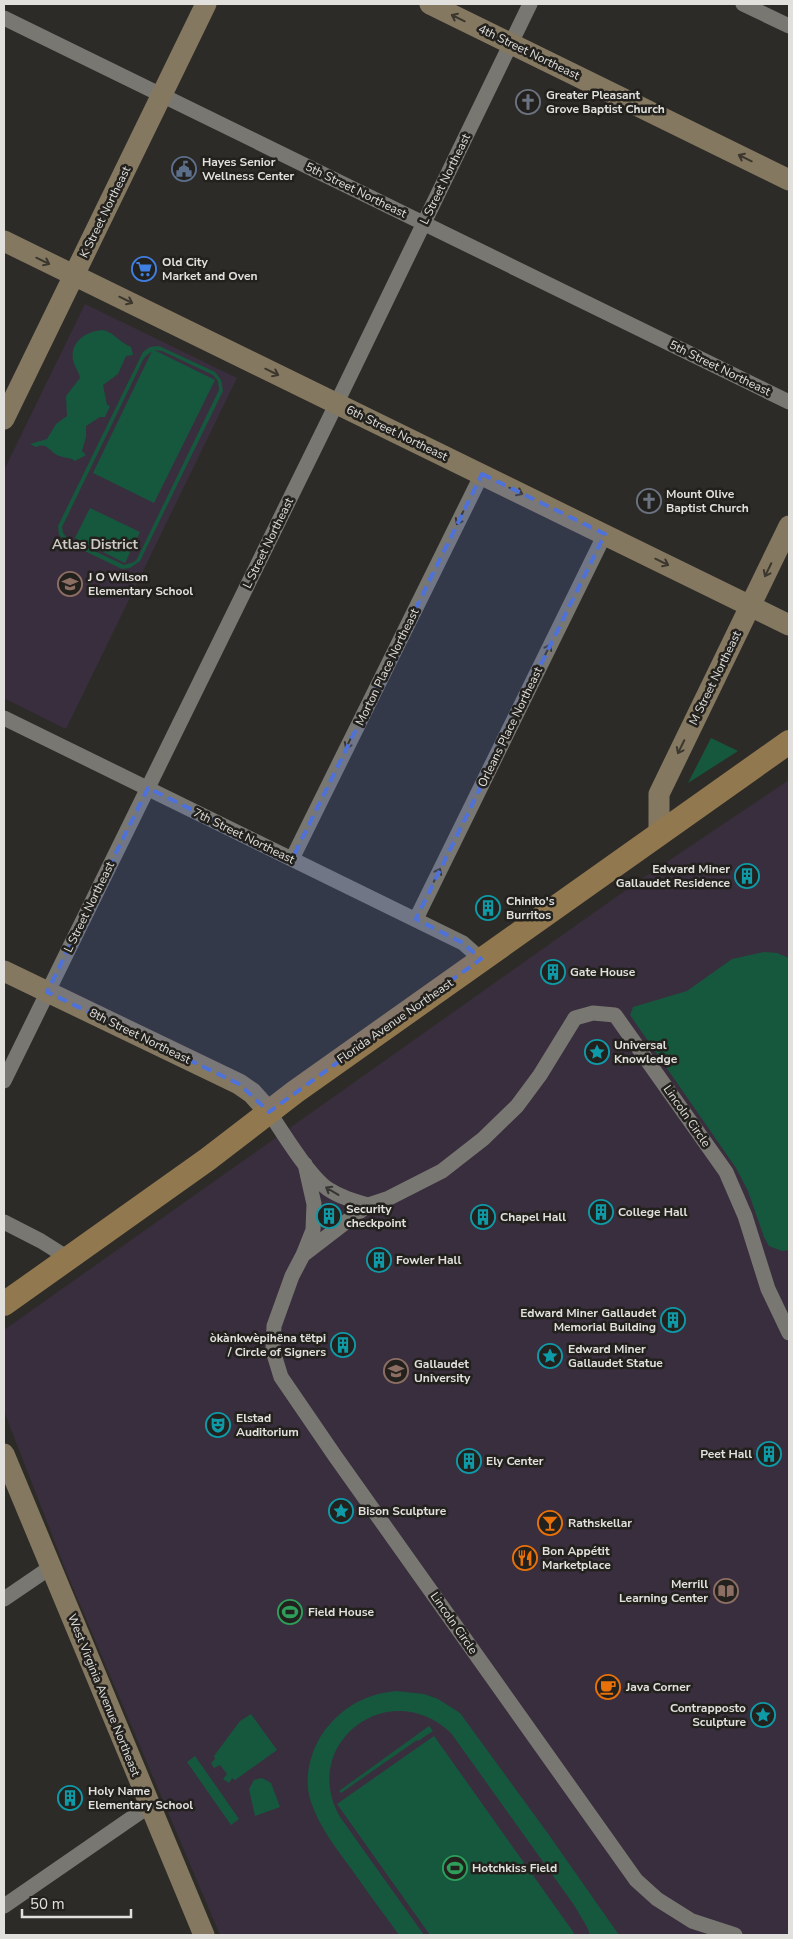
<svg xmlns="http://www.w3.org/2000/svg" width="793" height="1939" viewBox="0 0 793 1939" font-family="'Nunito Sans',sans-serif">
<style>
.education{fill:#392e3d}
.green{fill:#16583e;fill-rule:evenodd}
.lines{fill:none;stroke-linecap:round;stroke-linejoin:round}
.street{stroke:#797772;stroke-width:15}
.secondary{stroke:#857861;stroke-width:21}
.primary{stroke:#92784f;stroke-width:24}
.oneway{stroke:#3c372e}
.oneway2{stroke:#383632}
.marked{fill:#4e72d9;fill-opacity:0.2;stroke:#4e72d9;stroke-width:4;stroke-dasharray:10 6;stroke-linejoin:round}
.labels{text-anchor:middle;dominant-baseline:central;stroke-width:5;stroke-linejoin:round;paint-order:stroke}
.street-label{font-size:12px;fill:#e1e0dd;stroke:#23211d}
.poi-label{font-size:12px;font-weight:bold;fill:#e1e0dd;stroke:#23211d;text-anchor:start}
.neighbourhood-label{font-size:14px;font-weight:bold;fill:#ccc9c4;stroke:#23211d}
</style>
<rect width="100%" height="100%" fill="#2d2b27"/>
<path class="education" d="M 85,304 L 237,378 L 66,729 L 4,698 L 4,470 Z
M 789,780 L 789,1935 L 220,1935 L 68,1576 L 4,1411 L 4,1330 L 643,878 Z"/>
<path class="green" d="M 103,330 C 115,333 120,343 131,347 L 133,355 L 126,356 L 118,374 L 103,385 L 107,405 L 110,406 L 105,417 L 100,417 L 86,426 L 86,437 L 82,451 L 86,455 L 75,461 L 72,459 C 66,457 63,458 57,455 C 49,451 47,442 36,447 L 30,444 L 47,439 L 56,424 L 67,416 L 66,396 L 80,378 C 79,372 74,366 73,360 C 70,341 87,331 103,330 Z
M 159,346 L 215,372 L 221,380 L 223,391 L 140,561 L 130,568 L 122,569 L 68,543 L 59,535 L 58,526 L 143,352 L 150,347 ZM 154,350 L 162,351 L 213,375 L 218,381 L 219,390 L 137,559 L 134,562 L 124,565 L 67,538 L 63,533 L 62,527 L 144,358 L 152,351 L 93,473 L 154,503 L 215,380 Z
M 90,508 L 140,532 L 125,563 L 75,538 Z
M 711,738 L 738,751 L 688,783 Z
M 764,952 L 777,953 L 789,958 L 789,1250 L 782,1251 L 769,1246 L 764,1237 L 748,1191 L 736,1168 L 630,1015 L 633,1007 L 687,991 L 732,959 Z
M 396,1691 L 424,1694 L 438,1699 L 460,1713 L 549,1835 L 619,1935 L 590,1935 L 587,1927 L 574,1905 L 451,1733 C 389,1674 298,1744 340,1817 L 424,1935 L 399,1935 C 383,1913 366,1890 350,1867 C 335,1847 319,1826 311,1802 C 302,1777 312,1743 330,1724 C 348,1704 368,1694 396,1691 Z
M 251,1714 L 277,1750 L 235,1780 L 232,1778 L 229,1783 L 223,1779 L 227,1774 L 220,1765 L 214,1768 L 211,1763 L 215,1759 L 214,1756 L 240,1721 Z
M 429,1726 L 433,1731 L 418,1741 L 417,1740 L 341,1793 L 339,1791 Z
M 434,1736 L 574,1933 L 571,1935 L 430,1935 L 337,1804 Z
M 195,1756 L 239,1819 L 231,1825 L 187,1762 Z
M 262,1778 L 271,1783 L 280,1807 L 255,1816 L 249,1789 L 254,1780 Z"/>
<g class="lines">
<path class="street" d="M 743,4 L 789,26
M 4,18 L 789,402
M 4,718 L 463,943 L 481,959
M 292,859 L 482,474
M 416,919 L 605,534
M 4,1081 L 328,421 L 530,4
M 269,1112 C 283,1133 309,1176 328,1189 C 340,1197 354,1201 368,1205
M 305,1164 L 314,1204 L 313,1230 L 303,1255 L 292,1276 L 274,1326 L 273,1351 L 281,1377 L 335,1456 L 636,1880 L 657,1899 L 692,1921 L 735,1935
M 4,1222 L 41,1241 L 68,1258
M 303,1255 L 368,1205 L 389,1198 L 442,1171 L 483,1139 L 517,1106 L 540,1075 L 575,1018 L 593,1013 L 615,1015 L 726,1172 L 745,1216 L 768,1289 L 789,1333
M 4,1599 L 51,1567
M 4,1906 L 149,1806"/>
<path class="secondary" d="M 430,4 L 789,180
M 4,241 L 789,625
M 4,419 L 206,4
M 659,833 L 659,794 L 789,526
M 4,971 L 239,1084 L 252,1093 L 269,1112
M 4,1454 L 204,1935"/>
<path class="primary" d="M 4,1304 L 208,1159 L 295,1092 L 789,742"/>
</g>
<defs><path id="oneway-shaft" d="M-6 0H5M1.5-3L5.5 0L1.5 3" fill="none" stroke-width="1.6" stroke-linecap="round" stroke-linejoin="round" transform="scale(1.25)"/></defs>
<g class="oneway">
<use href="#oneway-shaft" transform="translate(458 18) rotate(-154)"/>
<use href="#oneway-shaft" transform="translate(745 158) rotate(-154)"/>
<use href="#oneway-shaft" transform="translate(43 261) rotate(26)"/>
<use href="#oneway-shaft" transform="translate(126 300) rotate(26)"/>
<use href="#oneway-shaft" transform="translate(272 372) rotate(26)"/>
<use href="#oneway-shaft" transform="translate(516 491) rotate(26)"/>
<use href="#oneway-shaft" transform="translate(662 562) rotate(26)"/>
<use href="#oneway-shaft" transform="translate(768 570) rotate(116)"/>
<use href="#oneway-shaft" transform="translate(681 747) rotate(116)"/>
</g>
<g class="oneway2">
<use href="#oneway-shaft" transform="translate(460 518) rotate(117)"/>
<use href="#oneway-shaft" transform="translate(547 651) rotate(-64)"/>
<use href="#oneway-shaft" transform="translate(349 742) rotate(116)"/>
<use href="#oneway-shaft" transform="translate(437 875) rotate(-64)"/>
<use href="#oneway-shaft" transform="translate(332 1191) rotate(-149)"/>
</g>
<path class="marked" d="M 482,474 L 605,534 L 416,919 L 463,943 L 481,959 L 269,1112 L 239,1084 L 47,992 L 148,788 L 292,859 Z"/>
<defs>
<symbol id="church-ring" viewBox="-11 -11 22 22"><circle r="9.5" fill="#23211d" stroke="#6b7280" stroke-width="1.5"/><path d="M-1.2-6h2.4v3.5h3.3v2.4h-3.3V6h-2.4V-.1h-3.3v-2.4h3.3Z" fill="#6b7280"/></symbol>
<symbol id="civic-ring" viewBox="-11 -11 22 22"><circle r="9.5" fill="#23211d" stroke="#5c6f8a" stroke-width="1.5"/><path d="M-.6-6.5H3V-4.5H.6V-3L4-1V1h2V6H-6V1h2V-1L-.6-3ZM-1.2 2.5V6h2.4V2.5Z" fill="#5c6f8a"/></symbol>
<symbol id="supermarket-ring" viewBox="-11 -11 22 22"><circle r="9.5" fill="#23211d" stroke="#3f7fe0" stroke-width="1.5"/><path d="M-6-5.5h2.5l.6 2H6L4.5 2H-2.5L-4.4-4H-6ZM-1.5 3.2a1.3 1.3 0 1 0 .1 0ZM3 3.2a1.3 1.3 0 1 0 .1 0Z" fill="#3f7fe0"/></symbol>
<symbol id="school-ring" viewBox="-11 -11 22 22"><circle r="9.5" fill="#23211d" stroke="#8d6e63" stroke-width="1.5"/><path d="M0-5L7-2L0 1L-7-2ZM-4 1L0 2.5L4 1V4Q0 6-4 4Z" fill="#8d6e63"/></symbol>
<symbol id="building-ring" viewBox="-11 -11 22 22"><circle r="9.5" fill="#23211d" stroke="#0f9aa8" stroke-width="1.5"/><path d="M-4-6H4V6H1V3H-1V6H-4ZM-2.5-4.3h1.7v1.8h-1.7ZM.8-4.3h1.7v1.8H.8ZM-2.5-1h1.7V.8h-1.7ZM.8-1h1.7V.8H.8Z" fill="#0f9aa8"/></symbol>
<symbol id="sight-ring" viewBox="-11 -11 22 22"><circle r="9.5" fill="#23211d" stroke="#0f9aa8" stroke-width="1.5"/><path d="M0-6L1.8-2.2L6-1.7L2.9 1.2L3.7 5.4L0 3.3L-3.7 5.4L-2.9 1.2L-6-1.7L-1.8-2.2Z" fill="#0f9aa8"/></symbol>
<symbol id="university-ring" viewBox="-11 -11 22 22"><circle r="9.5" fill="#23211d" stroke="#8d6e63" stroke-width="1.5"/><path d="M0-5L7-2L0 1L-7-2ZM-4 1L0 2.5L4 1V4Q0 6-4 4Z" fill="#8d6e63"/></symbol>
<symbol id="theatre-ring" viewBox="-11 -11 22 22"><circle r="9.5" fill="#23211d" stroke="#0f9aa8" stroke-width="1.5"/><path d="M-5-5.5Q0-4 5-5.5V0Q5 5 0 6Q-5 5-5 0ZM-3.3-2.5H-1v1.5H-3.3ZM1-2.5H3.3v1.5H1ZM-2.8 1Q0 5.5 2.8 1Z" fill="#0f9aa8"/></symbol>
<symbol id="bar-ring" viewBox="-11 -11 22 22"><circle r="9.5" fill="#23211d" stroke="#e8710a" stroke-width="1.5"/><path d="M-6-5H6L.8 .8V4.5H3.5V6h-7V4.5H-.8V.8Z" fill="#e8710a"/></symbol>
<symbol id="restaurant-ring" viewBox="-11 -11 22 22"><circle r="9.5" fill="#23211d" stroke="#e8710a" stroke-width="1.5"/><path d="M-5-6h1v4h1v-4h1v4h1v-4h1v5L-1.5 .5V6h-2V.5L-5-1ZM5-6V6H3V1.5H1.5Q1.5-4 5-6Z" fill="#e8710a"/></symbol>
<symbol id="library-ring" viewBox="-11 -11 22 22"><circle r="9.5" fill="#23211d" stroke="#8d6e63" stroke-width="1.5"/><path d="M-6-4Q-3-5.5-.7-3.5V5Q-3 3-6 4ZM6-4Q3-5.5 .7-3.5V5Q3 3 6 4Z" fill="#8d6e63"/></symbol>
<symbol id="stadium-ring" viewBox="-11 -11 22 22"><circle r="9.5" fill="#23211d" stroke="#2e9e5b" stroke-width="1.5"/><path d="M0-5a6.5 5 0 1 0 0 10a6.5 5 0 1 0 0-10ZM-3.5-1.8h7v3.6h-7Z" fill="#2e9e5b"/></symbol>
<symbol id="cafe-ring" viewBox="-11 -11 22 22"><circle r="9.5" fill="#23211d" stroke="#e8710a" stroke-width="1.5"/><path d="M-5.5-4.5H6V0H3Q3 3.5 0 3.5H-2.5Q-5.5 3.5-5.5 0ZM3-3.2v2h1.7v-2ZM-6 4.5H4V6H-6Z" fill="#e8710a"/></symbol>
</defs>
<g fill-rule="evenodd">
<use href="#church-ring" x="514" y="88" width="28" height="28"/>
<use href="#civic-ring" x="170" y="155" width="28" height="28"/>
<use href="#supermarket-ring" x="130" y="255" width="28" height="28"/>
<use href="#church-ring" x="635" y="487" width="28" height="28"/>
<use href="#school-ring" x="56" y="570" width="28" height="28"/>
<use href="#building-ring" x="733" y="862" width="28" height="28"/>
<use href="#building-ring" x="474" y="894" width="28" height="28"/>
<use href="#building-ring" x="539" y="958" width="28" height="28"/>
<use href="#sight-ring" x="583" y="1038" width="28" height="28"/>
<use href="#building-ring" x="587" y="1198" width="28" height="28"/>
<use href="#building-ring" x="315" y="1202" width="28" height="28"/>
<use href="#building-ring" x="469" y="1203" width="28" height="28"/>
<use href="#building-ring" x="365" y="1246" width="28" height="28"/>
<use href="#building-ring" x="659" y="1306" width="28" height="28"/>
<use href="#building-ring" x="329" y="1331" width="28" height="28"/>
<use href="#sight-ring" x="536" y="1342" width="28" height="28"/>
<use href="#university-ring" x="382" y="1357" width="28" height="28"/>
<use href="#theatre-ring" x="204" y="1411" width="28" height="28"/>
<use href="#building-ring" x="755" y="1440" width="28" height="28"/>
<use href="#building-ring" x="455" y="1447" width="28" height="28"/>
<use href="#sight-ring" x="327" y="1497" width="28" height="28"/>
<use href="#bar-ring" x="536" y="1509" width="28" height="28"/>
<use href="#restaurant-ring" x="511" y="1544" width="28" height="28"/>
<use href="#library-ring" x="712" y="1577" width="28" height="28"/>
<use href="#stadium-ring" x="276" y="1598" width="28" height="28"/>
<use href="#cafe-ring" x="594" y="1673" width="28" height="28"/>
<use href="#sight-ring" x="749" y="1701" width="28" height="28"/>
<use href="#building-ring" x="56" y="1784" width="28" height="28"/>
<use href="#stadium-ring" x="441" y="1854" width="28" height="28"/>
</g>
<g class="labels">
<g class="street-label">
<text transform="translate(529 52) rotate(26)">4th Street Northeast</text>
<text transform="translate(445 179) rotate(-64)">L Street Northeast</text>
<text transform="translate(356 190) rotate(26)">5th Street Northeast</text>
<text transform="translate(105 212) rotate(-64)">K Street Northeast</text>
<text transform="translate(720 368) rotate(26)">5th Street Northeast</text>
<text transform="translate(397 433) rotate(26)">6th Street Northeast</text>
<text transform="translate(268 543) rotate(-64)">L Street Northeast</text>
<text transform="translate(387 667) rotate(-64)">Morton Place Northeast</text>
<text transform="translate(715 678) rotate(-64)">M Street Northeast</text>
<text transform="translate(510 727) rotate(-64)">Orleans Place Northeast</text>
<text transform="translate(244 836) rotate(26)">7th Street Northeast</text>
<text transform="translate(89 907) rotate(-64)">L Street Northeast</text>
<text transform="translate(395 1021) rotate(-35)">Florida Avenue Northeast</text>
<text transform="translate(140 1036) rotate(26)">8th Street Northeast</text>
<text transform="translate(687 1116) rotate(55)">Lincoln Circle</text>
<text transform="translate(454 1623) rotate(55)">Lincoln Circle</text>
<text transform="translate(104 1695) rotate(68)">West Virginia Avenue Northeast</text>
</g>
<g class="poi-label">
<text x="546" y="95">Greater Pleasant<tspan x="546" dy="14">Grove Baptist Church</tspan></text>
<text x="202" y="162">Hayes Senior<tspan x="202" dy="14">Wellness Center</tspan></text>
<text x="162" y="262">Old City<tspan x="162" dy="14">Market and Oven</tspan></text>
<text x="666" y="494">Mount Olive<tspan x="666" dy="14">Baptist Church</tspan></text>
<text x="88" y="577">J O Wilson<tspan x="88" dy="14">Elementary School</tspan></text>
<text x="730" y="869" text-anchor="end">Edward Miner<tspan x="730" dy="14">Gallaudet Residence</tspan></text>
<text x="506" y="901">Chinito's<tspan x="506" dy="14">Burritos</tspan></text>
<text x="570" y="972">Gate House</text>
<text x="614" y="1045">Universal<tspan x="614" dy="14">Knowledge</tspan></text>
<text x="346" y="1209">Security<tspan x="346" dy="14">checkpoint</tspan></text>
<text x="618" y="1212">College Hall</text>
<text x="500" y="1217">Chapel Hall</text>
<text x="396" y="1260">Fowler Hall</text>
<text x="656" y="1313" text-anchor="end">Edward Miner Gallaudet<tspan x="656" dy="14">Memorial Building</tspan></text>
<text x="326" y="1338" text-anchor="end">òkànkwèpihëna tëtpi<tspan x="326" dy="14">/ Circle of Signers</tspan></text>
<text x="568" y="1349">Edward Miner<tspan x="568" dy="14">Gallaudet Statue</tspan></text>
<text x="414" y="1364">Gallaudet<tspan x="414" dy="14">University</tspan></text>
<text x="236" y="1418">Elstad<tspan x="236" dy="14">Auditorium</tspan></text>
<text x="752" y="1454" text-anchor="end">Peet Hall</text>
<text x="486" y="1461">Ely Center</text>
<text x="358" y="1511">Bison Sculpture</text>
<text x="568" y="1523">Rathskellar</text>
<text x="542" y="1551">Bon Appétit<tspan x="542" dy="14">Marketplace</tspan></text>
<text x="708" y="1584" text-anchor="end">Merrill<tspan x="708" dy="14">Learning Center</tspan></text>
<text x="308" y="1612">Field House</text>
<text x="626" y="1687">Java Corner</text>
<text x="746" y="1708" text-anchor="end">Contrapposto<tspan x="746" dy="14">Sculpture</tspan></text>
<text x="88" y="1791">Holy Name<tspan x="88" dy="14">Elementary School</tspan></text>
<text x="472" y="1868">Hotchkiss Field</text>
</g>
<g class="neighbourhood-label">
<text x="95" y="544">Atlas District</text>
</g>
</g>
<rect width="793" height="1939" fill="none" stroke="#e1e0dd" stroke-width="10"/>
<path d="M22 1909v8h109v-8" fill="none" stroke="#e1e0dd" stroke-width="2.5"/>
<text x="30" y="1909" font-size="15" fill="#e1e0dd" stroke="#23211d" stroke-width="4" paint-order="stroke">50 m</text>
</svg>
